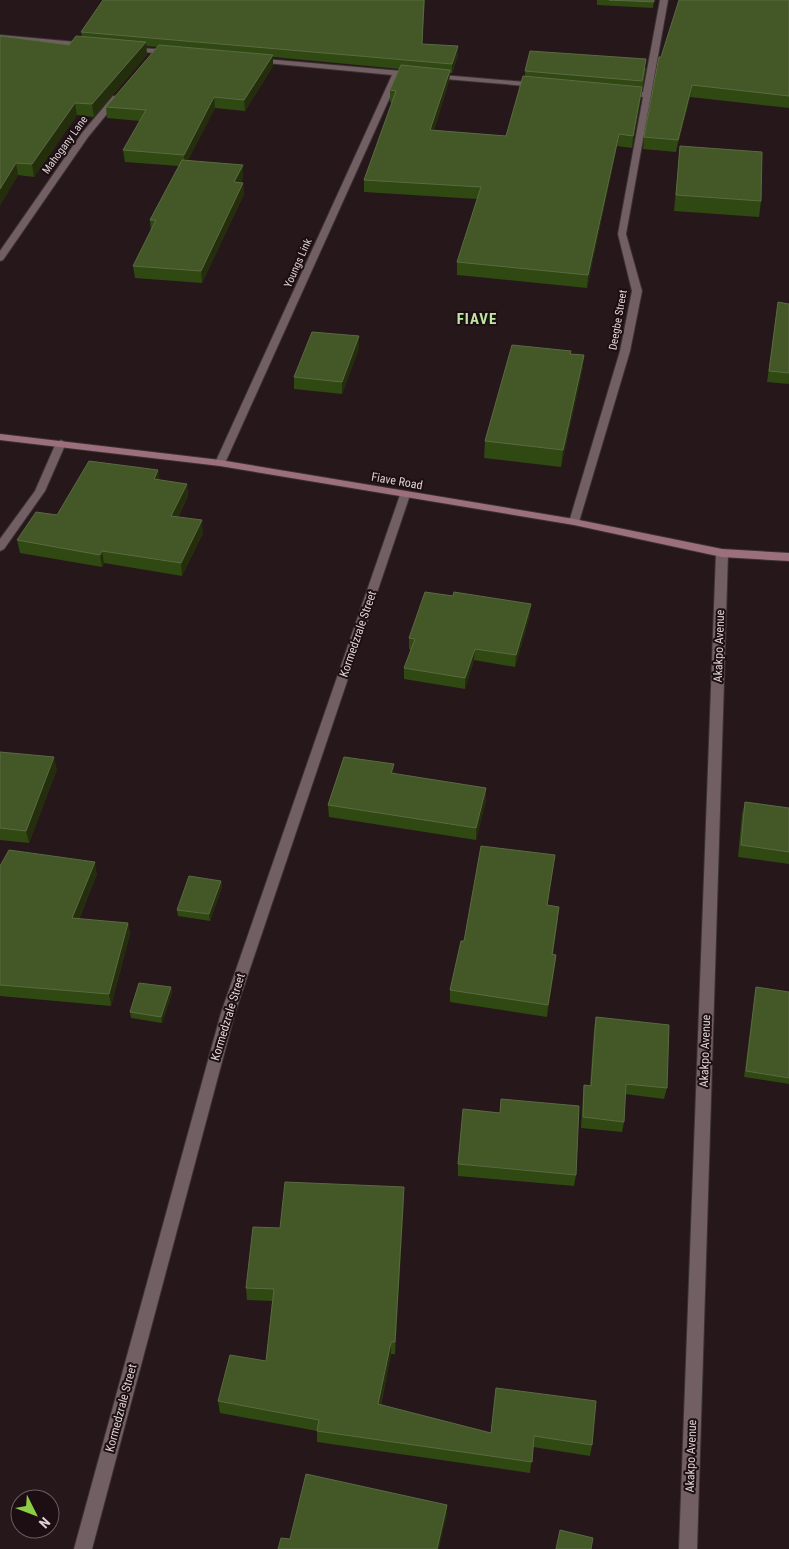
<svg xmlns="http://www.w3.org/2000/svg" width="789" height="1549" viewBox="0 0 789 1549" font-family="'Roboto Condensed',sans-serif">
<style>
.lines{fill:none;stroke-linecap:round;stroke-linejoin:round}
.street-casing{stroke:#3c3234;stroke-width:2}
.secondary-casing{stroke:#3c3234;stroke-width:2}
.street{fill:#715f63;fill-rule:evenodd}
.secondary{fill:#9b707c;fill-rule:evenodd}
.wall{fill:#304812}
.shaded-wall{fill:#242e0d}
.building{fill:#435727;stroke:#5b6a42}
.labels{text-anchor:middle;dominant-baseline:central;stroke-width:4;stroke-linejoin:round;paint-order:stroke}
.far-street-label{font-size:11px;fill:#ded4d6;stroke:#1c0e12}
.street-label{font-size:12px;fill:#ded4d6;stroke:#1c0e12}
.far-district-label{font-size:15px;font-weight:bold;letter-spacing:1px;fill:#bfe6a0;stroke:#1c0e12}
</style>
<rect width="100%" height="100%" fill="#26171b"/>
<g class="lines">
<defs>
<path id="street" d="M 660,0 L 668,0 L 626,234 L 642,291 L 630,351 L 579,522 L 574,525 L 569,522 L 620,351 L 632,291 L 618,234 L 643,97 L 625,95 L 621,93 L 625,91 L 643,92 Z
M 0,35 L 87,43 L 91,45 L 87,47 L 0,39 Z
M 126,47 L 169,50 L 173,52 L 169,54 L 129,51 L 126,51 Z
M 253,58 L 413,72 L 417,74 L 413,76 L 400,75 L 225,463 L 220,466 L 215,463 L 392,75 L 256,62 L 253,62 Z
M 430,74 L 538,83 L 542,85 L 538,87 L 433,78 L 429,76 Z
M 113,96 L 120,98 L 88,137 L 3,260 L 0,261 L 0,251 L 82,133 Z
M 61,440 L 66,443 L 45,491 L 4,549 L 0,551 L 0,539 L 35,491 L 56,443 Z
M 405,492 L 410,495 L 235,1013 L 92,1549 L 74,1549 L 221,1013 L 400,495 Z
M 722,549 L 728,553 L 697,1549 L 679,1549 L 716,553 Z"/>
<path id="secondary" d="M 0,434 L 220,460 L 574,519 L 722,549 L 789,553 L 789,561 L 722,557 L 574,525 L 220,466 L 0,440 Z"/>
</defs>
<use href="#street" class="street-casing"/>
<use href="#secondary" class="secondary-casing"/>
<use href="#street" class="street"/>
<use href="#secondary" class="secondary"/>
</g>
<path class="wall" d="M 103,0 L 425,0 L 422,44 L 458,55 L 452,73 L 450,73 L 449,81 L 434,130 L 506,136 L 525,76 L 525,71 L 646,68 L 632,148 L 617,146 L 587,288 L 457,275 L 457,262 L 477,199 L 364,192 L 364,180 L 392,102 L 390,102 L 390,90 L 400,69 L 273,57 L 273,66 L 245,111 L 215,108 L 188,160 L 243,177 L 241,182 L 243,183 L 244,194 L 202,283 L 135,278 L 133,266 L 151,231 L 150,220 L 179,166 L 125,162 L 123,150 L 140,121 L 107,118 L 106,107 L 157,47 L 146,46 L 147,55 L 94,117 L 77,115 L 34,177 L 18,175 L 0,205 L 0,36 L 69,45 L 82,37 L 81,32 Z
M 597,0 L 654,0 L 653,8 L 597,5 Z
M 789,0 L 789,108 L 690,97 L 676,152 L 643,149 L 644,137 L 661,57 Z
M 680,146 L 761,201 L 759,217 L 674,211 Z
M 778,302 L 789,304 L 789,384 L 767,382 Z
M 359,336 L 359,348 L 342,394 L 294,389 L 294,377 Z
M 584,355 L 582,372 L 561,467 L 484,458 L 485,441 Z
M 158,470 L 159,480 L 187,484 L 188,496 L 178,517 L 203,533 L 182,576 L 104,563 L 102,567 L 20,553 L 17,540 L 57,515 Z
M 530,615 L 515,667 L 474,660 L 465,689 L 404,679 L 404,668 L 411,650 L 409,649 L 409,638 Z
M 0,752 L 57,769 L 29,843 L 0,840 Z
M 394,774 L 486,788 L 486,800 L 476,840 L 329,817 L 328,805 Z
M 745,802 L 789,808 L 789,864 L 738,857 L 742,814 Z
M 555,855 L 547,905 L 558,919 L 553,954 L 556,955 L 547,1017 L 450,1002 L 450,990 L 464,941 Z
M 0,866 L 97,874 L 79,919 L 128,923 L 130,934 L 111,1006 L 0,996 Z
M 221,881 L 222,887 L 210,921 L 178,916 L 177,910 Z
M 171,987 L 172,993 L 162,1023 L 131,1018 L 130,1012 Z
M 756,987 L 789,992 L 789,1084 L 744,1077 L 755,993 Z
M 596,1017 L 667,1088 L 664,1099 L 625,1094 L 624,1122 L 622,1132 L 581,1128 L 583,1095 L 584,1085 L 590,1086 L 594,1028 Z
M 458,1164 L 576,1175 L 574,1186 L 458,1176 Z
M 404,1200 L 395,1354 L 391,1354 L 381,1405 L 491,1433 L 496,1388 L 592,1445 L 590,1456 L 533,1447 L 530,1473 L 317,1442 L 317,1431 L 220,1413 L 218,1401 L 266,1361 L 272,1301 L 247,1300 L 246,1288 L 280,1228 Z"/>
<path class="shaded-wall" d="M 146,42 L 147,55 L 94,117 L 92,104 Z
M 458,46 L 458,55 L 452,73 L 452,64 Z
M 273,55 L 273,66 L 245,111 L 244,100 Z
M 450,70 L 449,81 L 430,142 L 430,130 Z
M 692,85 L 690,97 L 676,152 L 678,140 Z
M 642,87 L 641,99 L 632,148 L 633,136 Z
M 214,97 L 215,108 L 185,167 L 184,155 Z
M 75,103 L 77,115 L 34,177 L 32,164 Z
M 619,134 L 617,146 L 587,288 L 588,275 Z
M 16,163 L 18,175 L 0,205 L 0,189 Z
M 243,165 L 243,177 L 235,193 L 234,182 Z
M 243,183 L 244,194 L 202,283 L 201,271 Z
M 359,336 L 359,348 L 342,394 L 342,382 Z
M 584,355 L 582,372 L 561,467 L 563,450 Z
M 158,470 L 160,482 L 154,479 Z
M 187,484 L 188,496 L 172,528 L 171,516 Z
M 202,520 L 203,533 L 182,576 L 181,563 Z
M 102,551 L 104,563 L 102,567 L 100,555 Z
M 531,604 L 530,615 L 515,667 L 516,655 Z
M 475,649 L 474,660 L 465,689 L 465,678 Z
M 54,757 L 57,769 L 29,843 L 26,831 Z
M 394,764 L 394,776 L 391,773 Z
M 486,788 L 486,800 L 476,840 L 476,828 Z
M 555,855 L 553,868 L 546,917 L 547,905 Z
M 95,862 L 97,874 L 74,930 L 72,918 Z
M 221,881 L 222,887 L 210,921 L 209,914 Z
M 128,923 L 130,934 L 111,1006 L 109,994 Z
M 556,955 L 555,967 L 547,1017 L 548,1005 Z
M 171,987 L 172,993 L 162,1023 L 161,1017 Z
M 404,1187 L 404,1200 L 395,1354 L 395,1342 Z
M 391,1342 L 391,1354 L 378,1416 L 378,1404 Z
M 447,1505 L 447,1515 L 439,1549 L 437,1549 Z"/>
<path class="building" d="M 103,0 L 424,0 L 422,44 L 458,46 L 452,64 L 81,32 Z
M 609,0 L 654,0 L 654,2 Z
M 679,0 L 789,0 L 789,96 L 692,85 L 678,140 L 644,137 L 659,57 L 661,57 Z
M 0,36 L 69,45 L 76,36 L 146,42 L 92,104 L 75,103 L 32,164 L 16,163 L 0,189 Z
M 159,45 L 273,55 L 244,100 L 214,97 L 184,155 L 123,150 L 146,110 L 106,107 Z
M 530,51 L 646,59 L 642,81 L 525,71 Z
M 401,65 L 450,70 L 430,130 L 506,136 L 523,76 L 642,87 L 633,136 L 619,134 L 588,275 L 457,262 L 481,187 L 364,180 L 396,91 L 390,90 Z
M 680,146 L 762,152 L 761,201 L 676,195 Z
M 182,160 L 243,165 L 234,182 L 243,183 L 201,271 L 133,266 L 156,220 L 150,220 Z
M 778,302 L 789,304 L 789,373 L 769,371 Z
M 312,332 L 359,336 L 342,382 L 294,377 Z
M 512,345 L 571,351 L 570,354 L 584,355 L 563,450 L 485,441 Z
M 89,461 L 158,470 L 154,479 L 187,484 L 171,516 L 202,520 L 181,563 L 102,551 L 100,555 L 17,540 L 36,512 L 57,515 Z
M 425,592 L 453,596 L 454,592 L 531,604 L 516,655 L 475,649 L 465,678 L 404,668 L 415,639 L 409,638 Z
M 0,752 L 54,757 L 26,831 L 0,828 Z
M 344,757 L 394,764 L 391,773 L 486,788 L 476,828 L 328,805 Z
M 745,802 L 789,808 L 789,852 L 741,845 Z
M 481,846 L 555,855 L 547,905 L 559,907 L 552,954 L 556,955 L 548,1005 L 450,990 L 461,941 L 464,941 Z
M 9,850 L 95,862 L 72,918 L 128,923 L 109,994 L 0,985 L 0,866 Z
M 189,876 L 221,881 L 209,914 L 177,910 Z
M 139,983 L 171,987 L 161,1017 L 130,1012 Z
M 756,987 L 789,992 L 789,1078 L 746,1071 Z
M 596,1017 L 669,1025 L 667,1088 L 626,1084 L 624,1122 L 583,1117 L 584,1085 L 591,1086 Z
M 501,1099 L 579,1106 L 576,1175 L 458,1164 L 463,1109 L 500,1113 Z
M 285,1182 L 404,1187 L 395,1342 L 391,1342 L 378,1404 L 491,1433 L 496,1388 L 596,1401 L 592,1445 L 534,1436 L 532,1462 L 317,1431 L 319,1420 L 218,1401 L 230,1355 L 266,1361 L 274,1289 L 246,1288 L 253,1227 L 280,1228 Z
M 306,1474 L 447,1505 L 437,1549 L 278,1549 L 281,1538 L 290,1539 Z
M 560,1530 L 593,1538 L 591,1549 L 556,1549 Z"/>
<g class="labels">
<g class="far-street-label">
<text transform="translate(65 145) rotate(-54)">Mahogany Lane</text>
<text transform="translate(298 263) rotate(-66)">Youngs Link</text>
<text transform="translate(618 320) rotate(-80)">Deegbe Street</text>
</g>
<g class="street-label">
<text transform="translate(397 481) rotate(10)">Fiave Road</text>
<text transform="translate(358 634) rotate(-71)">Kormedzrale Street</text>
<text transform="translate(719 646) rotate(-88)">Akakpo Avenue</text>
<text transform="translate(228 1017) rotate(-73)">Kormedzrale Street</text>
<text transform="translate(705 1051) rotate(-88)">Akakpo Avenue</text>
<text transform="translate(121 1408) rotate(-75)">Kormedzrale Street</text>
<text transform="translate(691 1456) rotate(-88)">Akakpo Avenue</text>
</g>
<g class="far-district-label">
<text x="477" y="319">FIAVE</text>
</g>
</g>
<g transform="translate(35 1514) rotate(132)"><circle r="24" fill="#1c0e12" stroke="#6a5d60"/>
<path d="M0-4L9 19L0 12L-9 19Z" fill="#8bce46"/>
<text y="-8" font-size="14" font-weight="bold" text-anchor="middle" fill="#ded4d6">N</text>
</g>
</svg>
